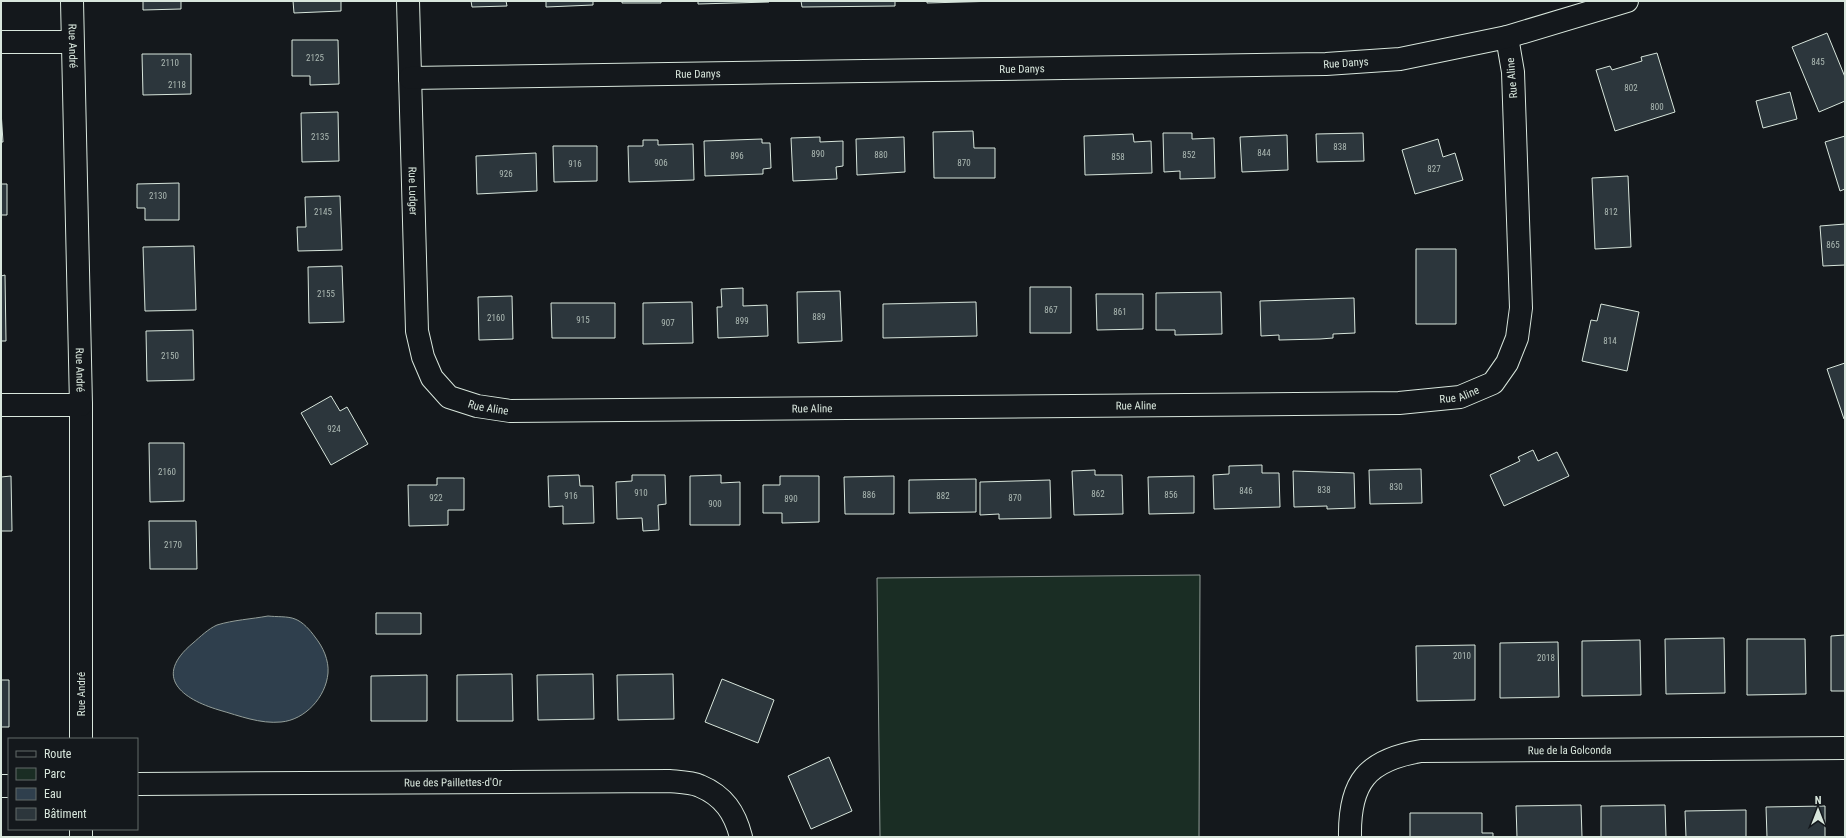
<svg xmlns="http://www.w3.org/2000/svg" width="1846" height="838" viewBox="0 0 1846 838" font-family="'Roboto Condensed',sans-serif">
<style>
.green{fill:#1a2d24;stroke:#939e99}
.water{fill:#2f3f4d;stroke:#939e99}
.building{fill:#2c363c;stroke:#d8e6dc}
.lines{fill:none;stroke-linecap:round;stroke-linejoin:round}
.street-casing{stroke:#d8e6dc;stroke-width:24}
.street{stroke:#14181c;stroke-width:22}
.labels{text-anchor:middle;dominant-baseline:central;stroke-width:3;stroke-linejoin:round;paint-order:stroke}
.number-label{font-size:9px;fill:#adbab4}
.street-label{font-size:11px;fill:#d8e6dc;stroke:#14181c}
</style>
<rect width="100%" height="100%" fill="#14181c"/>
<path class="green" d="M 1200,575 L 1199,837 L 880,837 L 877,578 Z"/>
<path class="water" d="M 268,616 C 276,617 288,616 295,619 C 303,622 310,630 315,637 C 323,647 329,660 328,673 C 326,697 305,720 281,722 C 260,724 240,716 219,710 C 182,699 152,677 193,643 C 200,637 208,629 217,625 C 233,620 252,619 268,616 Z"/>
<path class="building" d="M 143,1 L 181,1 L 181,9 L 143,10 Z
M 293,1 L 341,1 L 341,11 L 294,13 Z
M 471,1 L 506,1 L 507,6 L 472,7 Z
M 546,1 L 593,1 L 593,5 L 546,7 Z
M 622,1 L 661,1 L 661,3 L 622,3 Z
M 698,1 L 769,1 L 769,2 L 698,4 Z
M 801,1 L 895,1 L 895,6 L 802,7 Z
M 927,1 L 999,1 L 927,3 Z
M 1827,33 L 1845,77 L 1845,101 L 1819,112 L 1792,47 Z
M 292,40 L 338,40 L 339,84 L 310,85 L 310,76 L 292,76 Z
M 1657,53 L 1675,112 L 1615,131 L 1596,70 L 1610,66 L 1612,70 L 1642,61 L 1641,57 Z
M 142,54 L 191,54 L 191,94 L 143,95 Z
M 1790,92 L 1797,119 L 1763,128 L 1756,101 Z
M 1,111 L 3,142 L 1,142 Z
M 338,112 L 339,161 L 302,162 L 301,113 Z
M 973,131 L 974,148 L 995,148 L 995,178 L 934,178 L 933,132 Z
M 1163,133 L 1192,133 L 1192,139 L 1214,138 L 1215,178 L 1180,179 L 1180,171 L 1164,172 Z
M 1363,133 L 1364,161 L 1317,162 L 1316,134 Z
M 1133,134 L 1134,142 L 1151,141 L 1152,173 L 1085,175 L 1084,136 Z
M 1287,135 L 1288,170 L 1242,172 L 1240,137 Z
M 1845,136 L 1845,189 L 1840,191 L 1825,142 Z
M 820,137 L 820,142 L 843,141 L 843,166 L 836,167 L 837,179 L 793,181 L 791,138 Z
M 904,137 L 905,172 L 857,175 L 856,139 Z
M 762,139 L 762,143 L 770,143 L 771,168 L 763,169 L 763,174 L 705,176 L 704,141 Z
M 1438,139 L 1443,157 L 1455,153 L 1463,180 L 1415,194 L 1402,150 Z
M 643,140 L 658,140 L 658,145 L 693,144 L 694,180 L 629,182 L 628,146 L 643,146 Z
M 553,146 L 597,146 L 597,181 L 554,182 Z
M 536,153 L 537,191 L 477,194 L 476,156 Z
M 1628,176 L 1631,247 L 1595,249 L 1592,178 Z
M 179,183 L 179,220 L 145,220 L 145,208 L 137,208 L 137,184 Z
M 1,184 L 7,184 L 7,215 L 1,215 Z
M 340,196 L 342,250 L 298,251 L 297,227 L 306,227 L 305,197 Z
M 1845,224 L 1845,270 L 1845,265 L 1823,266 L 1820,226 Z
M 194,246 L 196,310 L 145,311 L 143,247 Z
M 1416,249 L 1456,249 L 1456,324 L 1416,324 Z
M 342,266 L 344,322 L 309,323 L 308,267 Z
M 5,275 L 6,341 L 1,341 L 1,276 Z
M 1030,287 L 1071,287 L 1071,333 L 1030,333 Z
M 743,288 L 743,306 L 767,305 L 768,336 L 718,338 L 717,307 L 722,307 L 721,289 Z
M 840,291 L 842,341 L 798,343 L 797,292 Z
M 1221,292 L 1222,334 L 1175,335 L 1175,330 L 1156,330 L 1156,293 Z
M 1096,294 L 1143,294 L 1143,329 L 1097,330 Z
M 512,296 L 513,339 L 479,340 L 478,297 Z
M 1354,298 L 1355,333 L 1333,334 L 1333,338 L 1320,339 L 1279,340 L 1279,335 L 1261,336 L 1260,301 Z
M 692,302 L 693,343 L 643,344 L 643,303 Z
M 976,302 L 977,336 L 883,338 L 883,304 Z
M 551,303 L 615,303 L 615,338 L 552,338 Z
M 1601,304 L 1639,312 L 1627,371 L 1582,361 L 1591,320 L 1597,321 Z
M 193,330 L 194,380 L 147,381 L 146,331 Z
M 1845,363 L 1845,419 L 1844,419 L 1827,369 Z
M 331,396 L 340,411 L 347,407 L 368,444 L 331,465 L 301,413 Z
M 149,443 L 184,443 L 184,501 L 150,502 Z
M 1533,450 L 1538,461 L 1557,452 L 1569,476 L 1504,506 L 1490,475 L 1520,461 L 1518,457 Z
M 1262,465 L 1262,473 L 1279,473 L 1280,507 L 1214,509 L 1213,475 L 1229,474 L 1229,466 Z
M 1421,469 L 1422,503 L 1370,504 L 1369,470 Z
M 1095,470 L 1095,475 L 1122,475 L 1123,514 L 1074,515 L 1072,471 Z
M 1293,471 L 1354,473 L 1355,508 L 1327,509 L 1327,506 L 1294,507 Z
M 579,475 L 580,486 L 593,486 L 594,523 L 563,524 L 563,506 L 549,507 L 548,476 Z
M 632,475 L 665,475 L 666,504 L 658,505 L 659,530 L 643,531 L 642,518 L 617,519 L 616,482 L 632,481 Z
M 721,475 L 721,483 L 740,482 L 740,525 L 690,525 L 690,476 Z
M 11,476 L 12,531 L 1,531 L 1,477 Z
M 780,476 L 819,476 L 819,522 L 782,523 L 782,513 L 763,513 L 763,485 L 780,485 Z
M 894,476 L 894,514 L 845,514 L 844,477 Z
M 1194,476 L 1194,513 L 1149,514 L 1148,477 Z
M 437,478 L 464,478 L 464,510 L 448,510 L 448,525 L 409,526 L 408,485 L 437,485 Z
M 976,479 L 976,512 L 909,513 L 909,480 Z
M 1050,480 L 1051,518 L 999,519 L 999,514 L 980,515 L 980,482 Z
M 149,521 L 196,521 L 197,569 L 150,569 Z
M 376,613 L 421,613 L 421,634 L 376,634 Z
M 1845,635 L 1845,691 L 1831,691 L 1831,636 Z
M 1724,638 L 1725,693 L 1666,694 L 1665,639 Z
M 1747,639 L 1805,639 L 1806,694 L 1747,695 Z
M 1640,640 L 1641,695 L 1582,696 L 1582,641 Z
M 1558,642 L 1559,697 L 1500,698 L 1500,643 Z
M 1475,645 L 1475,700 L 1417,701 L 1416,646 Z
M 512,674 L 513,721 L 457,721 L 457,675 Z
M 593,674 L 594,719 L 538,720 L 537,675 Z
M 673,674 L 674,719 L 618,720 L 617,675 Z
M 427,675 L 427,721 L 371,721 L 371,676 Z
M 722,679 L 774,700 L 758,743 L 705,722 Z
M 1,680 L 9,680 L 9,727 L 1,727 Z
M 829,757 L 852,811 L 811,829 L 788,776 Z
M 1581,805 L 1582,837 L 1517,837 L 1516,806 Z
M 1665,805 L 1666,837 L 1601,837 L 1601,806 Z
M 1825,806 L 1825,837 L 1767,837 L 1766,807 Z
M 1746,810 L 1746,837 L 1686,837 L 1685,811 Z
M 1410,813 L 1482,813 L 1482,833 L 1493,833 L 1493,837 L 1410,837 Z"/>
<g class="lines">
<defs>
<g id="street">
<path id="s1" d="M 72,1 L 81,405 L 81,739"/>
<path id="s2" d="M 408,1 L 417,331 L 423,357 L 432,378 L 449,397 L 477,406 L 510,411 L 1399,403 L 1460,397 L 1493,383 L 1507,363 L 1517,338 L 1521,308 L 1513,72 L 1507,37"/>
<path d="M 1,42 L 72,42"/>
<path id="s3" d="M 410,78 L 1326,64 L 1400,59 L 1507,37 L 1627,1"/>
<path d="M 1,405 L 81,405"/>
<path id="s4" d="M 137,784 L 669,781 C 679,782 691,782 700,786 C 724,796 735,813 741,837"/>
<path d="M 1,786 L 9,786"/>
<path d="M 81,829 L 81,837"/>
<path id="s5" d="M 1350,837 C 1349,782 1367,760 1421,751 L 1845,748"/>
</g>
</defs>
<use href="#street" class="street-casing"/>
<use href="#street" class="street"/>
</g>
<g class="labels">
<g class="number-label">
<text x="315" y="58">2125</text>
<text x="1818" y="62">845</text>
<text x="170" y="63">2110</text>
<text x="177" y="85">2118</text>
<text x="1631" y="88">802</text>
<text x="1657" y="107">800</text>
<text x="320" y="137">2135</text>
<text x="1340" y="147">838</text>
<text x="1264" y="153">844</text>
<text x="818" y="154">890</text>
<text x="881" y="155">880</text>
<text x="1189" y="155">852</text>
<text x="737" y="156">896</text>
<text x="1118" y="157">858</text>
<text x="661" y="163">906</text>
<text x="964" y="163">870</text>
<text x="575" y="164">916</text>
<text x="1434" y="169">827</text>
<text x="506" y="174">926</text>
<text x="158" y="196">2130</text>
<text x="323" y="212">2145</text>
<text x="1611" y="212">812</text>
<text x="1833" y="245">865</text>
<text x="326" y="294">2155</text>
<text x="1051" y="310">867</text>
<text x="1120" y="312">861</text>
<text x="819" y="317">889</text>
<text x="496" y="318">2160</text>
<text x="583" y="320">915</text>
<text x="742" y="321">899</text>
<text x="668" y="323">907</text>
<text x="1610" y="341">814</text>
<text x="170" y="356">2150</text>
<text x="334" y="429">924</text>
<text x="167" y="472">2160</text>
<text x="1396" y="487">830</text>
<text x="1324" y="490">838</text>
<text x="1246" y="491">846</text>
<text x="641" y="493">910</text>
<text x="1098" y="494">862</text>
<text x="869" y="495">886</text>
<text x="1171" y="495">856</text>
<text x="571" y="496">916</text>
<text x="943" y="496">882</text>
<text x="436" y="498">922</text>
<text x="1015" y="498">870</text>
<text x="791" y="499">890</text>
<text x="715" y="504">900</text>
<text x="173" y="545">2170</text>
<text x="1462" y="656">2010</text>
<text x="1546" y="658">2018</text>
</g>
<g class="street-label">
<text stroke="none"><textPath href="#s1" startOffset="45">Rue André</textPath></text>
<text stroke="none"><textPath href="#s3" startOffset="936">Rue Danys</textPath></text>
<text stroke="none"><textPath href="#s3" startOffset="612">Rue Danys</textPath></text>
<text stroke="none"><textPath href="#s3" startOffset="288">Rue Danys</textPath></text>
<text transform="translate(1512 78) rotate(-95)">Rue Aline</text>
<text stroke="none"><textPath href="#s2" startOffset="190">Rue Ludger</textPath></text>
<text stroke="none"><textPath href="#s1" startOffset="369">Rue André</textPath></text>
<text stroke="none"><textPath href="#s2" startOffset="1418">Rue Aline</textPath></text>
<text stroke="none"><textPath href="#s2" startOffset="446">Rue Aline</textPath></text>
<text stroke="none"><textPath href="#s2" startOffset="1094">Rue Aline</textPath></text>
<text stroke="none"><textPath href="#s2" startOffset="770">Rue Aline</textPath></text>
<text transform="translate(81 694) rotate(-90)">Rue André</text>
<text stroke="none"><textPath href="#s5" startOffset="275">Rue de la Golconda</textPath></text>
<text stroke="none"><textPath href="#s4" startOffset="316">Rue des Paillettes-d'Or</textPath></text>
</g>
</g>
<rect width="1846" height="838" fill="none" stroke="#d8e6dc" stroke-width="4"/>
<rect x="8" y="738" width="130" height="92" fill="#14181c" stroke="#626a69"/>
<rect x="16" y="751" width="20" height="6" fill="#14181c" stroke="#626a69"/>
<text x="44" y="758" font-size="12" fill="#d8e6dc">Route</text>
<rect x="16" y="768" width="20" height="12" fill="#1a2d24" stroke="#626a69"/>
<text x="44" y="778" font-size="12" fill="#d8e6dc">Parc</text>
<rect x="16" y="788" width="20" height="12" fill="#2f3f4d" stroke="#626a69"/>
<text x="44" y="798" font-size="12" fill="#d8e6dc">Eau</text>
<rect x="16" y="808" width="20" height="12" fill="#2c363c" stroke="#626a69"/>
<text x="44" y="818" font-size="12" fill="#d8e6dc">Bâtiment</text>
<g transform="translate(1818 810)" stroke="#14181c" stroke-width="3" paint-order="stroke">
<path d="M0-3L7 15L0 10L-7 15Z" fill="#d8e6dc"/>
<text y="-6" font-size="11" font-weight="bold" text-anchor="middle" fill="#d8e6dc">N</text>
</g>
</svg>
